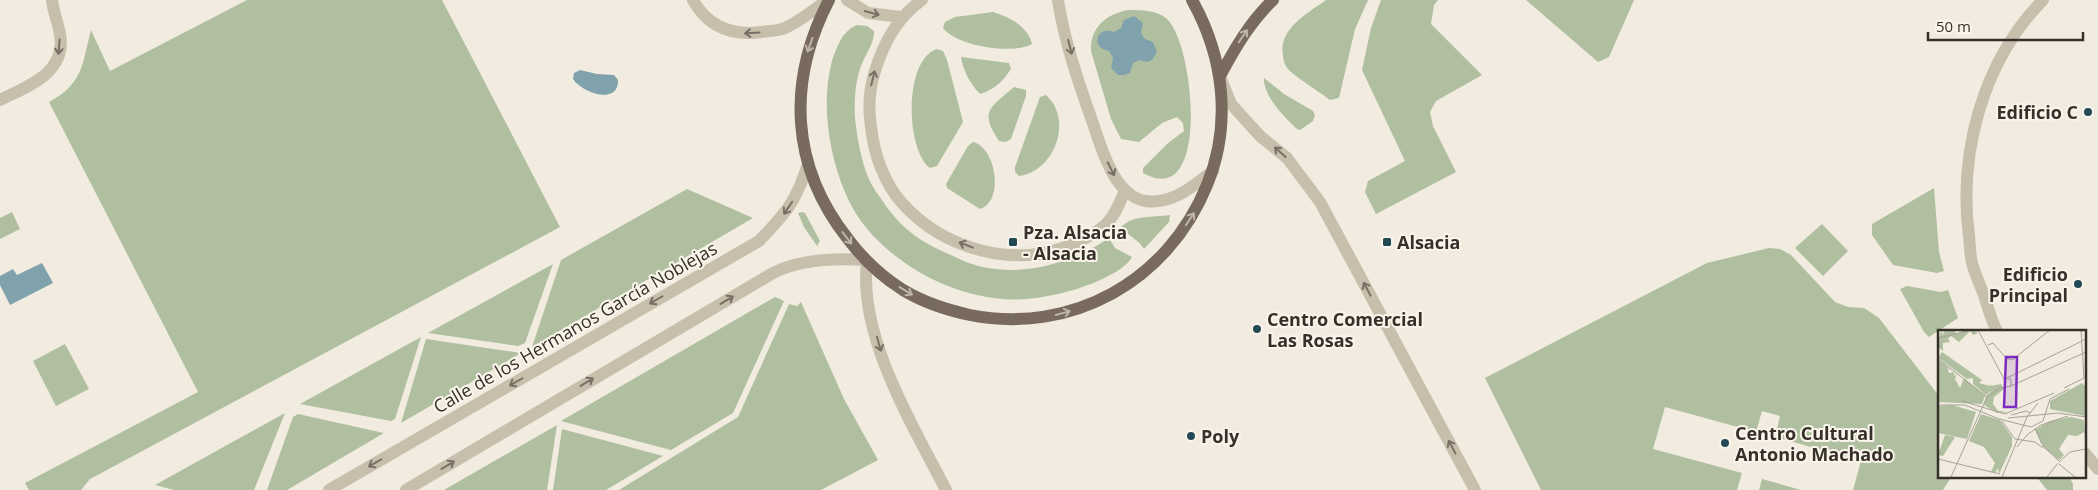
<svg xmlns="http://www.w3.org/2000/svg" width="2098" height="490" viewBox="0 0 2098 490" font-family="'Open Sans',sans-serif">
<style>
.green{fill:#afbfa0}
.water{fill:#80a2ac}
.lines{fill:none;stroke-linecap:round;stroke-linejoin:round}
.minor{stroke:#c8beac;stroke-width:12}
.tertiary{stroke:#c8beac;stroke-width:12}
.primary{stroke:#786a5d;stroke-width:12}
.oneway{stroke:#787064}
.oneway2{stroke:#bfb6ab}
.poi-dot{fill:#234955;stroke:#f9f5eb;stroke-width:2}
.labels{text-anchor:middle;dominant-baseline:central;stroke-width:4;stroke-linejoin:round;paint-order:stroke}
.poi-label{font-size:18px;font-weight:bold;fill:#37302a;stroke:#f9f5eb;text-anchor:start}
.street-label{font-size:18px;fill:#37302a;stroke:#f9f5eb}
.inset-road{fill:none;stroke:#a7a197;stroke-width:1}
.view{fill:#7b2cbf;fill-opacity:0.15;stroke:#7b2cbf;stroke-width:2.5}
.inset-edge{fill:none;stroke:#37302a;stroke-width:2.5}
</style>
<rect width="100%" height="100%" fill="#f1ecdf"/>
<path class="green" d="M 247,0 L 442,0 L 560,227 L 90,479 L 81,490 L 29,490 L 25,483 L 198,392 L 49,102 C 83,84 82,65 91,30 L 110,71 Z
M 1326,0 L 1368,0 L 1355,29 L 1339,98 L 1330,100 C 1320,92 1295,77 1288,69 C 1285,66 1283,59 1283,55 C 1278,29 1308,13 1326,0 Z
M 1381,0 L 1438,0 L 1434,5 L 1431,24 L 1482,75 L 1436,101 L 1430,112 L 1433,126 L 1456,172 L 1376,214 L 1365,192 L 1368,181 L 1405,161 L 1362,70 L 1371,28 Z
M 1526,0 L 1634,0 L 1609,57 L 1598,62 Z
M 1128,10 C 1140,10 1159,10 1168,20 C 1195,49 1210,211 1143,173 L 1143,168 L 1167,144 L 1184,131 L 1183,123 L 1177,117 L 1162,123 L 1139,142 L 1121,139 L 1111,119 L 1091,51 C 1090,28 1106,14 1128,10 Z
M 993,12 C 1009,17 1028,26 1032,44 C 1013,55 956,46 943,28 L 945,22 L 955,17 Z
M 857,25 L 867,26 L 874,31 C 875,42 865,55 861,66 C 855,83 854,101 855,118 C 857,137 861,160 868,177 C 872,187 880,197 886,206 C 905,232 923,243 951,255 C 958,258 965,262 972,264 C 1018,279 1071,264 1109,238 L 1115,248 L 1132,257 C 1124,273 1083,288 1066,292 C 1046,297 1024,301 1003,299 C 952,295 901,268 868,230 C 849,208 838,178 832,151 C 826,122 824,90 832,61 C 837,47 842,31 857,25 Z
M 937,49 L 943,51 L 947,60 L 963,122 L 937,166 L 930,168 C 905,149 904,59 937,49 Z
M 961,57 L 1009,63 L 1011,69 C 1003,81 994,90 980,94 C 970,84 963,70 961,57 Z
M 1264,78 L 1284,94 L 1313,111 L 1315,115 L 1313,121 L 1300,130 L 1297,129 C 1285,118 1263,96 1264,78 Z
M 1014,87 L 1026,90 L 1026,96 L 1011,139 L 1006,142 L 999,141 C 979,111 990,108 1014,87 Z
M 1046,95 C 1074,120 1054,172 1019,176 L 1015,172 L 1015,167 L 1040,97 Z
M 973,142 C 997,148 1004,202 980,209 L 947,188 L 946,184 L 968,146 Z
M 1934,188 L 1939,252 L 1944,271 L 1937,273 L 1893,265 L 1872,235 L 1872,224 Z
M 687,189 L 753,218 L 532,347 L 561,260 Z
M 12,212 L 20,229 L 0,239 L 0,218 Z
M 802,212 L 805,213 L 820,241 L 817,246 L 804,227 L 798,213 Z
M 1170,215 L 1169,222 L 1144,249 C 1138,239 1128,236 1121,227 C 1135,214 1152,218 1170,215 Z
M 1822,224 L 1848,251 L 1823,276 L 1795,248 Z
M 1769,248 L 1780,249 L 1791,255 L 1835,302 L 1848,307 L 1864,308 L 1879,318 L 1939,396 L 1939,476 L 1952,476 L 1943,490 L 1853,490 L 1861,461 L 1775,437 L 1780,416 L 1762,411 L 1756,432 L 1665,407 L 1653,449 L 1742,473 L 1737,490 L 1541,490 L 1485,378 L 1707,263 Z
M 553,264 L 525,343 L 518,346 L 428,333 Z
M 1907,286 L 1941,292 L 1948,290 L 1958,318 L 1929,337 L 1924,332 L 1900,289 Z
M 775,297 L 784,301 L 733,413 L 671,450 L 561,421 Z
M 801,302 L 844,399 L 878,460 L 821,490 L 619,490 L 738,417 L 789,304 L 797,306 Z
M 421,337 L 395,419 L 391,421 L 300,404 Z
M 426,339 L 521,353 L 401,423 Z
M 65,344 L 89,389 L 56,406 L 33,361 Z
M 285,413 L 254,490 L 174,490 L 155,485 Z
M 298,414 L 384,433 L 287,490 L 267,490 L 293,417 Z
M 557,425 L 547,490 L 444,490 Z
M 562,429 L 663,456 L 606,490 L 553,490 Z
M 2036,476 L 2069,476 L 2073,484 L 2073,490 L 2047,490 Z
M 1762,479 L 1801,490 L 1759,490 Z"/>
<path class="water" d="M 1134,16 L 1143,23 L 1141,33 L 1145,39 L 1153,42 L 1157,52 L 1152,60 L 1147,62 L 1140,60 L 1133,63 L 1130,73 L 1124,75 L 1118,75 L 1111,68 L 1113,58 L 1109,51 C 1090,48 1096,25 1114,32 L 1121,28 L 1124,20 Z
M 580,70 L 597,74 L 614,75 L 618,80 C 619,105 583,94 573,79 L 574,73 Z
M 42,263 L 53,283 L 10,305 L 0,285 L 0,276 L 13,269 L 17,275 Z"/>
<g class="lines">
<path class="minor" d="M 693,0 C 708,27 732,36 762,32 C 769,31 778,31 785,28 C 800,21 813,11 827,0
M 847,0 L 868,13 L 901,17
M 922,0 C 897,18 884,42 875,71 C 869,90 868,108 871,127 C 874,154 884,183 902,203 C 944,250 1017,270 1075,243 C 1086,238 1099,232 1107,223 C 1116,214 1120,202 1125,190
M 1058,0 C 1064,39 1077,78 1090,115 C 1097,134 1102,154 1112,172 C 1118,184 1131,199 1145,201 C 1173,205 1193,186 1213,171
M 0,100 C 28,86 67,73 60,34 C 58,22 53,12 52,0
M 329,490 L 759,241 C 786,213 796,202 808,164
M 406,490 L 773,273 C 801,259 834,258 864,260"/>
<path class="tertiary" d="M 1221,79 L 1231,104 L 1260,136 L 1287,158 L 1320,202 L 1475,490
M 867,262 C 858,336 913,426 946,490
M 1997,331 C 1991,320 1988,307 1984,295 C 1980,285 1975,274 1972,263 C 1970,255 1970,245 1969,236 C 1958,153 1983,61 2043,0
M 2084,452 L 2098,469"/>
<path class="primary" d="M 829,0 C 787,81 790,166 848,239 C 863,259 881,276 903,290 C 923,302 947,310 970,315 C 1072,335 1168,281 1207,185 C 1232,124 1224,57 1192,0
M 1220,76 C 1235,48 1250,22 1273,0"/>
</g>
<defs><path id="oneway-shaft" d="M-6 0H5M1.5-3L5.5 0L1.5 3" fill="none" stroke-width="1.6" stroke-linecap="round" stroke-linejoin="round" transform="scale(1.25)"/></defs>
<g class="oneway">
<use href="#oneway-shaft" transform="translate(872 13) rotate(16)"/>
<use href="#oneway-shaft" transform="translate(752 33) rotate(177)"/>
<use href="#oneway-shaft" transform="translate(59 47) rotate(95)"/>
<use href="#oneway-shaft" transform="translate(1070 47) rotate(76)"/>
<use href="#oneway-shaft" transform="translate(873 78) rotate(-76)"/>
<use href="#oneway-shaft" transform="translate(1280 152) rotate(-138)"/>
<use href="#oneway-shaft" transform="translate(1111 169) rotate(63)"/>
<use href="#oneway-shaft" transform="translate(788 208) rotate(124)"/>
<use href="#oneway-shaft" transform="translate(966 245) rotate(-159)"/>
<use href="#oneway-shaft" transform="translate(1367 289) rotate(-118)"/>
<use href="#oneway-shaft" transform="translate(656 300) rotate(150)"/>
<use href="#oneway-shaft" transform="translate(727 300) rotate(-31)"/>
<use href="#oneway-shaft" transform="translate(879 344) rotate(74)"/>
<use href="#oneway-shaft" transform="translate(516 382) rotate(150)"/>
<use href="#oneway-shaft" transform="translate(587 382) rotate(-31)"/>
<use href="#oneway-shaft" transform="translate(1452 447) rotate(-118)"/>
<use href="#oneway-shaft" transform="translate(375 463) rotate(150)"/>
<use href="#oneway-shaft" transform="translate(448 465) rotate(-31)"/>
</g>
<g class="oneway2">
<use href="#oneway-shaft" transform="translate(1243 36) rotate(-56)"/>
<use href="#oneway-shaft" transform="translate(810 45) rotate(110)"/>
<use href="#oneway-shaft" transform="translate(1190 219) rotate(-57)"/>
<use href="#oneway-shaft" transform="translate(847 238) rotate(52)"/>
<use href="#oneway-shaft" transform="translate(906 291) rotate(31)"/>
<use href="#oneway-shaft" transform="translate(1063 313) rotate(-15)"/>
</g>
<g class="poi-dot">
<circle cx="2088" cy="112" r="5"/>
<rect x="1008" y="237" width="10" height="10" rx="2.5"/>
<rect x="1382" y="237" width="10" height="10" rx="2.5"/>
<circle cx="2078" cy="284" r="5"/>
<circle cx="1257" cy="329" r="5"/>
<circle cx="1191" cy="436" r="5"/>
<circle cx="1725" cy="443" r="5"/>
</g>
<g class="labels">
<g class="poi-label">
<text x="2078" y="112" text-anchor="end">Edificio C</text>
<text x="1023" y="232">Pza. Alsacia<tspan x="1023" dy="21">- Alsacia</tspan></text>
<text x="1397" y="242">Alsacia</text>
<text x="2068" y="274" text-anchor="end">Edificio<tspan x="2068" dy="21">Principal</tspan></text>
<text x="1267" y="319">Centro Comercial<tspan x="1267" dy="21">Las Rosas</tspan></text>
<text x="1735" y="433">Centro Cultural<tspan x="1735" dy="21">Antonio Machado</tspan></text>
<text x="1201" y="436">Poly</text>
</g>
<g class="street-label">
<text transform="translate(575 327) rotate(-30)">Calle de los Hermanos García Noblejas</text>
</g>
</g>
<g transform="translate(1938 330)">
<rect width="148" height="148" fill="#f1ecdf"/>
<path d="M 3,0 L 5,5 L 6,0 L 16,0 L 18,4 L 24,2 L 22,0 L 36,0 L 40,3 L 35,5 L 32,1 L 21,12 L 13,6 L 10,9 L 12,12 L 5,13 L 5,21 L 0,17 ZM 4,22 L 44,50 L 41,53 L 52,56 L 53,53 L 53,56 L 63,54 L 66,59 L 56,67 L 55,74 L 60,81 L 71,82 L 59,83 L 46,75 L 48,66 L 57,58 L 48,65 L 35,54 L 35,48 L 29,49 L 0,28 ZM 0,30 L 8,35 L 12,65 L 8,36 L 16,41 L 10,38 L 11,43 L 16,42 L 16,46 L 19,43 L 17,49 L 22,58 L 26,48 L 47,66 L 44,74 L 0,72 ZM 144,53 L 148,57 L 147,86 L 112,79 L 112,71 ZM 14,75 L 38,82 L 29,109 L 0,103 L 0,76 ZM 43,84 L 62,90 L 74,107 L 74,116 L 61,144 L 60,138 L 57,143 L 53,142 L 57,133 L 46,117 L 31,111 ZM 133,87 L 146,90 L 147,106 L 146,102 L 139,106 L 130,105 L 121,119 L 126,125 L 121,130 L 106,118 L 97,100 L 112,91 ZM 7,105 L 17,107 L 5,126 L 0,125 Z" fill="#afbfa0"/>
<path class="inset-road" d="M 40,0 L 66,49M 143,0 L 146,48M 0,8 L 33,0M 50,15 L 55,13 L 68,28 L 74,30 L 112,0M 0,29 L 48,66M 69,48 L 148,9M 73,56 L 148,22M 126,58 L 146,48M 24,71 L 67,84 L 116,63M 0,75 L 27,75 L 61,89 L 93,97 L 105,91 L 112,69 L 131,59M 73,85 L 88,81 L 93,83M 70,88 L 120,83 L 148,87M 64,91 L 77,109 L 97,112 L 105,118M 97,98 L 104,114M 104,115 L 122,132M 79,117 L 89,105 L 103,95 L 130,86M 0,129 L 62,144M 122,131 L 132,122 L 148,119M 121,134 L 137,147M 13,147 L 49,67 L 62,58 L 73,56 L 73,49 L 66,49 L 67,57M 64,147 L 89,87 L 100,73M 109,147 L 120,133"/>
<path class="view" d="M 68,27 L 79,27 L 78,77 L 66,77 Z"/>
<rect width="148" height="148" class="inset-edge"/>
</g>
<path d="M1928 32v8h155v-8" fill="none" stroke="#37302a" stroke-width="2.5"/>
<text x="1936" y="32" font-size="15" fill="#37302a" stroke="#f9f5eb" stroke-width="4" paint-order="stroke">50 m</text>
</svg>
